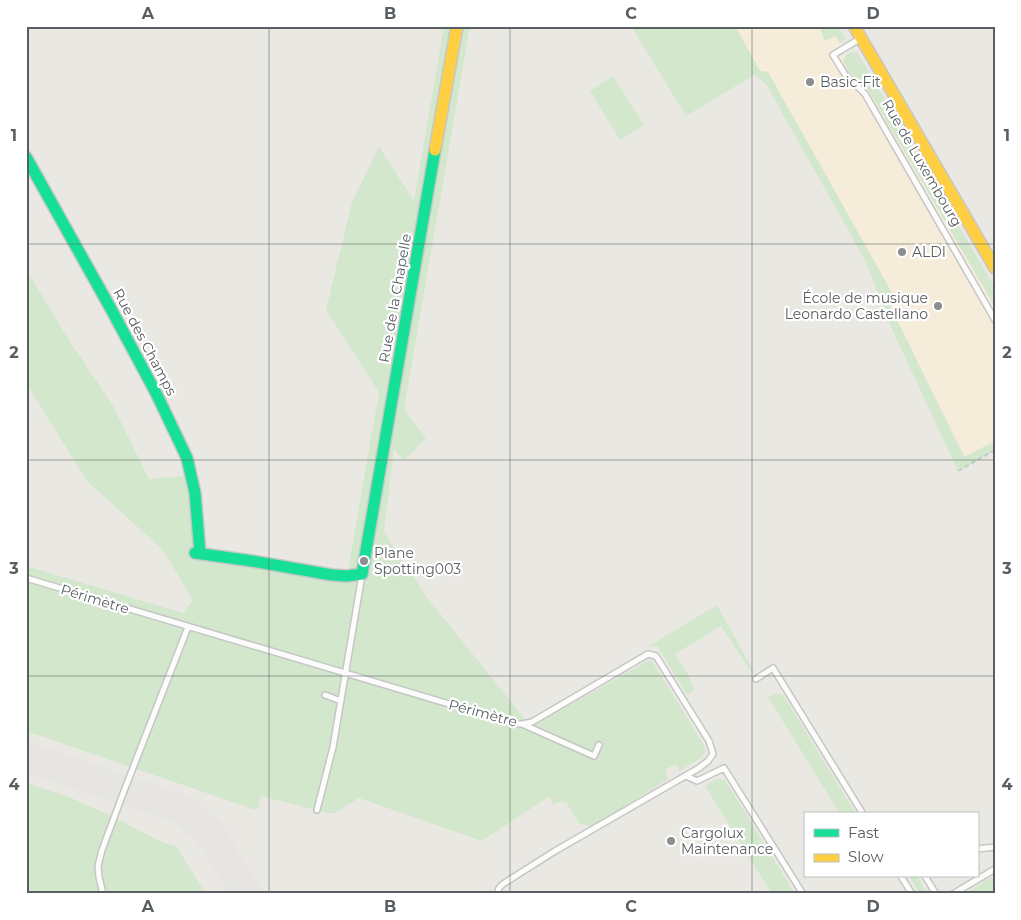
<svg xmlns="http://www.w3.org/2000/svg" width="1021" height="920" viewBox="0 0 1021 920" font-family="Montserrat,sans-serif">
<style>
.commercial{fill:#f6ecda}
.green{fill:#d2e7cc}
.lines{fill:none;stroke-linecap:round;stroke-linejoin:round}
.taxiway{stroke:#e6e5e2;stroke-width:30}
.lane-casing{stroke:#c6c6c6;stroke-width:8}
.fast-casing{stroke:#c7c7c7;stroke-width:14}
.slow-casing{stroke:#c7c7c7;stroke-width:14}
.path{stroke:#c5cbc7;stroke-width:2;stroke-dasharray:5 2.5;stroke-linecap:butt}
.lane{stroke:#fcfcfb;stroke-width:5}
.fast{stroke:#16e098;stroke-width:11}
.slow{stroke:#ffcf43;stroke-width:11}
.grid{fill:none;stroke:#595e62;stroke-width:1;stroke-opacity:0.55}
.poi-dot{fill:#8c8e8f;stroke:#fff;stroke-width:2}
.labels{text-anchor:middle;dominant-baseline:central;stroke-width:4.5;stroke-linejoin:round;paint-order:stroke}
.poi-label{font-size:14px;fill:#595e62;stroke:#fff;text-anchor:start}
.street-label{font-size:14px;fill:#595e62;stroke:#fff}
.neatline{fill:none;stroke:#595e62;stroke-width:2}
.grid-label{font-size:16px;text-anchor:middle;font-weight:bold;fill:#595e62}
</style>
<rect width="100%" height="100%" fill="#eae8e3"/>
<path class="commercial" d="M 735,26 L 822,26 L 821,31 L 825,41 L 836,35 L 847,54 L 843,61 L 850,75 L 863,81 L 995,307 L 995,441 L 965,457 L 886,297 L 892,293 L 768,72 L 760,71 Z"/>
<path class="green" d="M 444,26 L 470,26 L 404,409 L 426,438 L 404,461 L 394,448 L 384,532 L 426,596 L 524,718 L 525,730 L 648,661 L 652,661 L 704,745 L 705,751 L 702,757 L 680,771 L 675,764 L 665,770 L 668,779 L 591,827 L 579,823 L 565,801 L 563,803 L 561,801 L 553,805 L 550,796 L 482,841 L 359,798 L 335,813 L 328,813 L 261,796 L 258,809 L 253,809 L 26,731 L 26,566 L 183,613 L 193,600 L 163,550 L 87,481 L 26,383 L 26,269 L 65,334 L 112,404 L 149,479 L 185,476 C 176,442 155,404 139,373 C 104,304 64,237 26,171 L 26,166 L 94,283 L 165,416 L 184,458 L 190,484 L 195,540 L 199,541 L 201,553 L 210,560 L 346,582 L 379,392 L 326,310 L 352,202 L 379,147 L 414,201 Z
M 631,26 L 735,26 L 760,71 L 768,72 L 892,293 L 886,298 L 964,457 L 995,441 L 995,450 L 958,471 L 891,327 L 865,260 L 766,84 L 754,75 L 686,116 Z
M 822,26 L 838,26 L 846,39 L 840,43 L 835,36 L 825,41 L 821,31 Z
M 852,52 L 857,52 L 995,288 L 995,307 L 863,81 L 850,75 L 843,61 L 847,54 Z
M 613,76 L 644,125 L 620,140 L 590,91 Z
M 717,605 L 754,672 L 753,674 L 721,626 L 675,654 C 681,665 692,677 694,690 L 689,694 L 686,693 L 658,647 L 653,646 L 647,647 Z
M 776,693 L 783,695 L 856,814 L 840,814 L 768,697 Z
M 717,779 L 725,780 L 795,894 L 772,894 L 705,786 Z
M 26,783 L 69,797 L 109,815 L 164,843 L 176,846 L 206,894 L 26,894 Z
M 995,875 L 995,894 L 965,894 Z
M 909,876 L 917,876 L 927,894 L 920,894 Z"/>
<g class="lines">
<path class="taxiway" d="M 26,757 L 185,811 L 208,831 L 247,894"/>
<defs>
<path id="lane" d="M 861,38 L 833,55 L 846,76 L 858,87 L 865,94 L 995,320
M 26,578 L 516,724 L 522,724 L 532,722 L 648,654 L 656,656 L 709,741 L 713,754 L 708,761 L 699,768 L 555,851 L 503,884 L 499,888 L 497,894
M 756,679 L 773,668 L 863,814
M 325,695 L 341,701
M 522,724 L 594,756 L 599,745
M 686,776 L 697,781 L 724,768 L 803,894
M 317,810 L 333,747 L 362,575
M 977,849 L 995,847
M 901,876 L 912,894
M 925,876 L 936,894
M 103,894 L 99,877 L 98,866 L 102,850 L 124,791 L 188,627
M 953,894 L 995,869"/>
<path id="fast" d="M 26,157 L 111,309 L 156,393 L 187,458 L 195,493 L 200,553
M 195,553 L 252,561 L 332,575 L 347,576 L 362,574 L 435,150"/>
<path id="slow" d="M 854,26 L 995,268
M 435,150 L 457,26"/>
</defs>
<use href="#lane" class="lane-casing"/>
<use href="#fast" class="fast-casing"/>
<use href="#slow" class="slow-casing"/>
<path class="path" d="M 958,471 L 995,450"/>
<use href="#lane" class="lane"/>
<use href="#fast" class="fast"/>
<use href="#slow" class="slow"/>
</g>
<path class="grid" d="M 269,26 L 269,894M 510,26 L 510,894M 752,26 L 752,894M 26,244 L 995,244M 26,460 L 995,460M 26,676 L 995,676"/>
<g class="poi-dot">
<circle cx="810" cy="82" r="5"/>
<circle cx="902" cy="252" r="5"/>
<circle cx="938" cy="306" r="5"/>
<circle cx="364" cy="561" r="5"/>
<circle cx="671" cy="841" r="5"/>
</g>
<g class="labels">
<g class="poi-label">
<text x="820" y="82">Basic-Fit</text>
<text x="912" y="252">ALDI</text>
<text x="928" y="298" text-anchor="end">École de musique<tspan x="928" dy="16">Leonardo Castellano</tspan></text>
<text x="374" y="553">Plane<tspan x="374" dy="16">Spotting003</tspan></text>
<text x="681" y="833">Cargolux<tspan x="681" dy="16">Maintenance</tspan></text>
</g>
<g class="street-label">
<text transform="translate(922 163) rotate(60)">Rue de Luxembourg</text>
<text transform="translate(395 298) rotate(-80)">Rue de la Chapelle</text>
<text transform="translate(145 342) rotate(62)">Rue des Champs</text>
<text transform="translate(95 599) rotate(17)">Périmètre</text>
<text transform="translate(483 713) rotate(15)">Périmètre</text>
</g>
</g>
<rect width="1021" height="920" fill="none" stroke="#ffffff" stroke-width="55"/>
<rect x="804" y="812" width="175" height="65" fill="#ffffff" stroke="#bdbfc0"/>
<rect x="814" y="829" width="25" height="8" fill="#16e098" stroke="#bdbfc0"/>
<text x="848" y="838" font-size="15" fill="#595e62">Fast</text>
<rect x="814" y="854" width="25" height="8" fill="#ffcf43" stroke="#bdbfc0"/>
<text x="848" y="862" font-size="15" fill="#595e62">Slow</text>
<rect x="28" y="28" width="966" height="864" class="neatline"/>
<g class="grid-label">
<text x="148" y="19">A</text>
<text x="390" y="19">B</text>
<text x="631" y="19">C</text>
<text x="873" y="19">D</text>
<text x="14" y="141">1</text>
<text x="1007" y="141">1</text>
<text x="14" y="358">2</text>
<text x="1007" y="358">2</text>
<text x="14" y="574">3</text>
<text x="1007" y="574">3</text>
<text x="14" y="790">4</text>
<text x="1007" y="790">4</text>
<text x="148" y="912">A</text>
<text x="390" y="912">B</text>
<text x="631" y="912">C</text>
<text x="873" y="912">D</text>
</g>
</svg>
